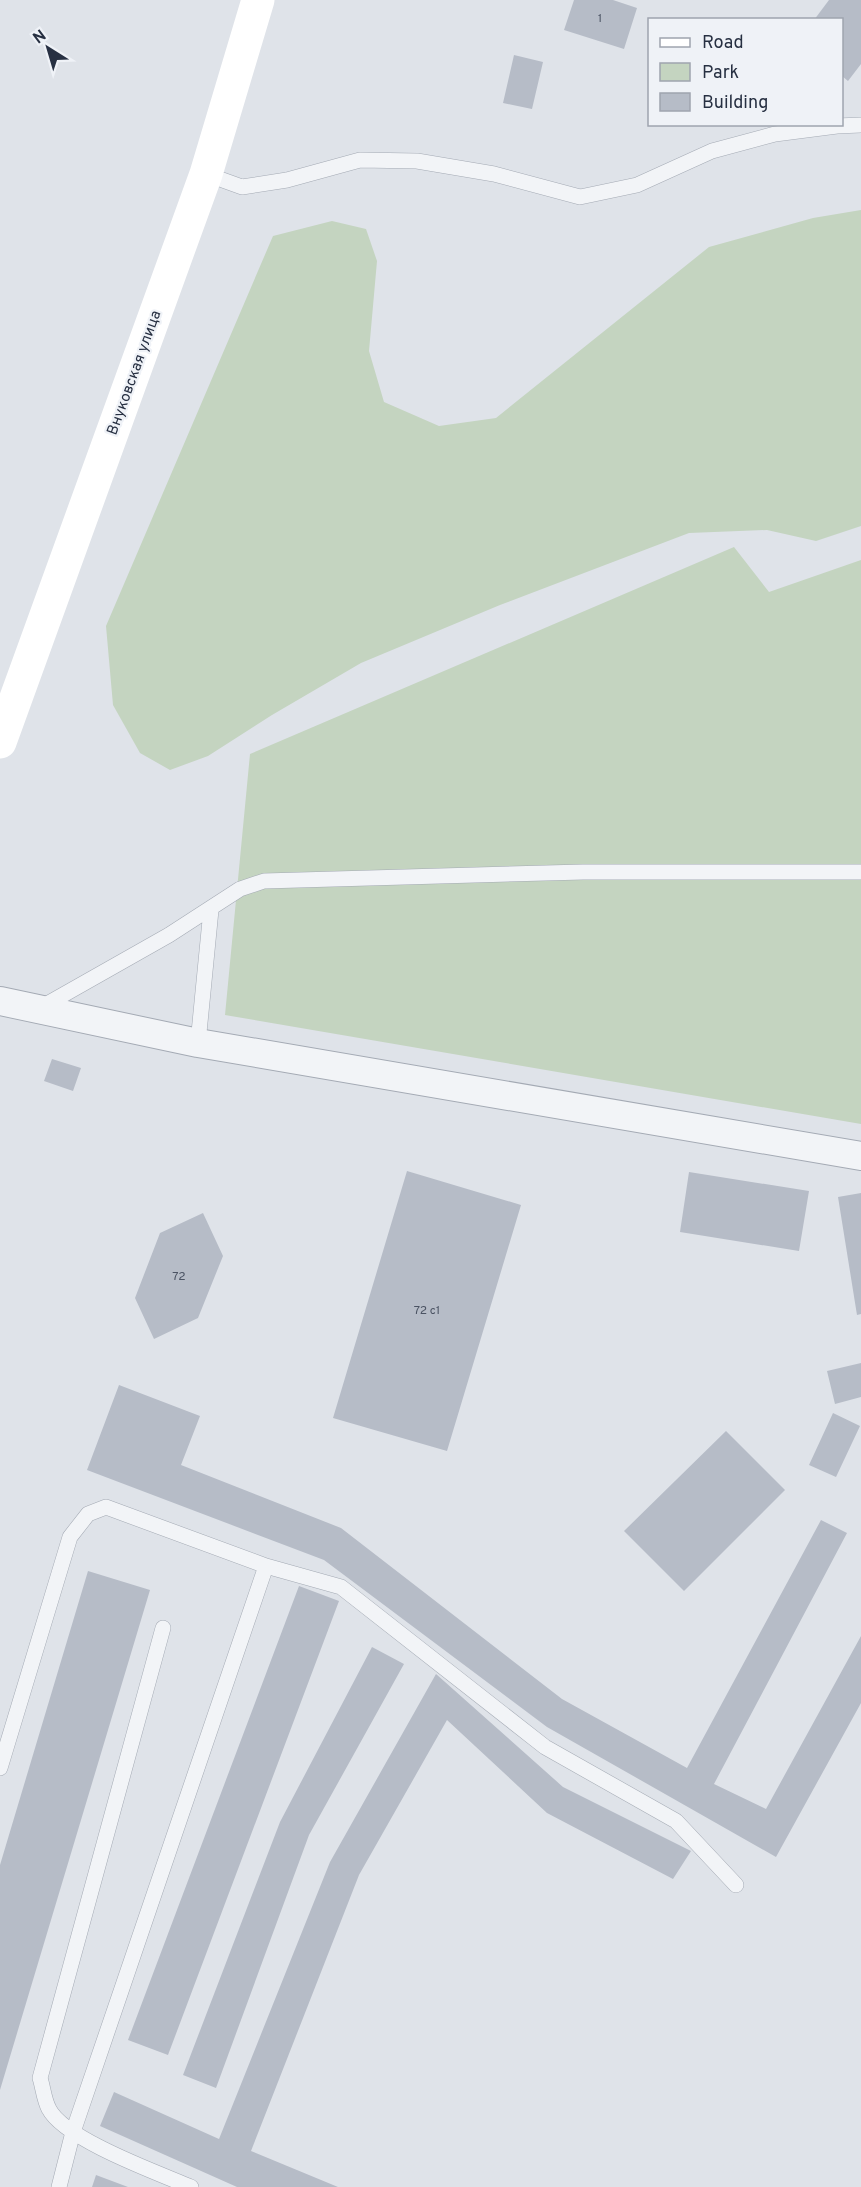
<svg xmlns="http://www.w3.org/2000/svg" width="861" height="2187" viewBox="0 0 861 2187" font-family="Overpass,sans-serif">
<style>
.green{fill:#c4d4c0}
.building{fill:#b6bcc7}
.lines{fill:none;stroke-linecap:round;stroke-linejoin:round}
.lane-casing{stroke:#a4aab4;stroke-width:16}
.street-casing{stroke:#a4aab4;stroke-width:30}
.lane{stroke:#f2f4f7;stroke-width:15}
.street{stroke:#f2f4f7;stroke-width:28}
.secondary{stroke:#fff;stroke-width:33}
.labels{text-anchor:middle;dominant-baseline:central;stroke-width:4.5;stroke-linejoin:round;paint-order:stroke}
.number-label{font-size:12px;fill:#4b5363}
.street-label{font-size:15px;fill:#273042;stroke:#eff2f7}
</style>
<rect width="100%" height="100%" fill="#dfe3e9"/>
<path class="green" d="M 861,210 L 861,526 L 816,541 L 767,530 L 689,533 L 500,605 L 361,663 L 272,715 L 208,756 L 170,770 L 140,753 L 113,705 L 106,626 L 273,236 L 332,221 L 366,229 L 377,261 L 369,351 L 384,402 L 439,426 L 496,418 L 709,247 L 813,218 Z
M 734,547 L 769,592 L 861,560 L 861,1124 L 225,1015 L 250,754 Z"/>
<path class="building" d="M 574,0 L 613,0 L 637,8 L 624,49 L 564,30 Z
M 829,0 L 861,0 L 861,64 L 848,81 L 842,76 L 842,20 L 814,20 Z
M 514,55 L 543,62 L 532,109 L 503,103 Z
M 52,1059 L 81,1068 L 73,1091 L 44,1081 Z
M 407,1171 L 521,1205 L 447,1451 L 333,1418 Z
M 689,1172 L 809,1191 L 799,1251 L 680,1232 Z
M 861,1193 L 861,1314 L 857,1315 L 838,1197 Z
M 203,1213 L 223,1256 L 198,1318 L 154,1339 L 135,1298 L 160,1233 Z
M 861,1363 L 861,1397 L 835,1404 L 827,1371 Z
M 119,1385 L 200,1416 L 181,1465 L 341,1528 L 562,1699 L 687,1768 L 821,1520 L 847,1533 L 714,1784 L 766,1809 L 861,1636 L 861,1703 L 776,1857 L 547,1727 L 324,1560 L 87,1470 Z
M 833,1413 L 860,1426 L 836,1477 L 809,1465 Z
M 726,1431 L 785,1490 L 684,1591 L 624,1531 Z
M 88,1571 L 150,1590 L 0,2090 L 0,1865 Z
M 299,1586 L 339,1601 L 168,2055 L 128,2040 Z
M 372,1647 L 404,1664 L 309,1835 L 216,2088 L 183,2075 L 280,1822 Z
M 436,1674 L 563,1787 L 691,1851 L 673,1879 L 547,1813 L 447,1720 L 359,1875 L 251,2151 L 338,2187 L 237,2187 L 100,2126 L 114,2092 L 219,2139 L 330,1862 Z
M 96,2175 L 128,2187 L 92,2187 Z"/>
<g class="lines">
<defs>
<path id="lane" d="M 206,174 L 242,187 L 287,180 L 360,160 L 417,161 L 494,174 L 580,197 L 637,185 L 712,151 L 775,134 L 837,126 L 861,125
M 40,1008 L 169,935 L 240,889 L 264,881 L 583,872 L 861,872
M 198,1043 L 211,910
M 163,1628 L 40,2078 C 43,2087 44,2100 49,2109 C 64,2139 158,2173 191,2187
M 0,1768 L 70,1537 L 88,1514 L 106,1507 L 266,1566 L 341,1587 L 545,1747 L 676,1821 L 736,1885
M 59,2187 L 73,2132 L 266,1566"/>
<path id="street" d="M 0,1001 L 198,1043 L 861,1156"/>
</defs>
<use href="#lane" class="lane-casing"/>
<use href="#street" class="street-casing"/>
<use href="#lane" class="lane"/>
<use href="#street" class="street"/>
<path class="secondary" d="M 0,742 L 206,174 L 258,0"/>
</g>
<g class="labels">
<g class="number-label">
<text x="600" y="19">1</text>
<text x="179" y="1277">72</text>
<text x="427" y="1311">72 с1</text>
</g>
<g class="street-label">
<text transform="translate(135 373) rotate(-70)">Внуковская улица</text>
</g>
</g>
<rect x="648" y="18" width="195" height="108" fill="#eff2f7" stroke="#9fa4af" stroke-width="1.5"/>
<rect x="660" y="38" width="30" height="9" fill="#ffffff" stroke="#9fa4af" stroke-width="1.5"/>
<text x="702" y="48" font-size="18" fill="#273042">Road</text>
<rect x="660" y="63" width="30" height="18" fill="#c4d4c0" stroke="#9fa4af" stroke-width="1.5"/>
<text x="702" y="78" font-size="18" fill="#273042">Park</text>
<rect x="660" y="93" width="30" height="18" fill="#b6bcc7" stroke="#9fa4af" stroke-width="1.5"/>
<text x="702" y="108" font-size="18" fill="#273042">Building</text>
<g transform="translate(48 48) rotate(323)" stroke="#eff2f7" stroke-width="4.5" paint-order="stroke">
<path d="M0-4.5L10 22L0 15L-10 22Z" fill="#273042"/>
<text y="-9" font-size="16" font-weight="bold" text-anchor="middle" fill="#273042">N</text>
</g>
</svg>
